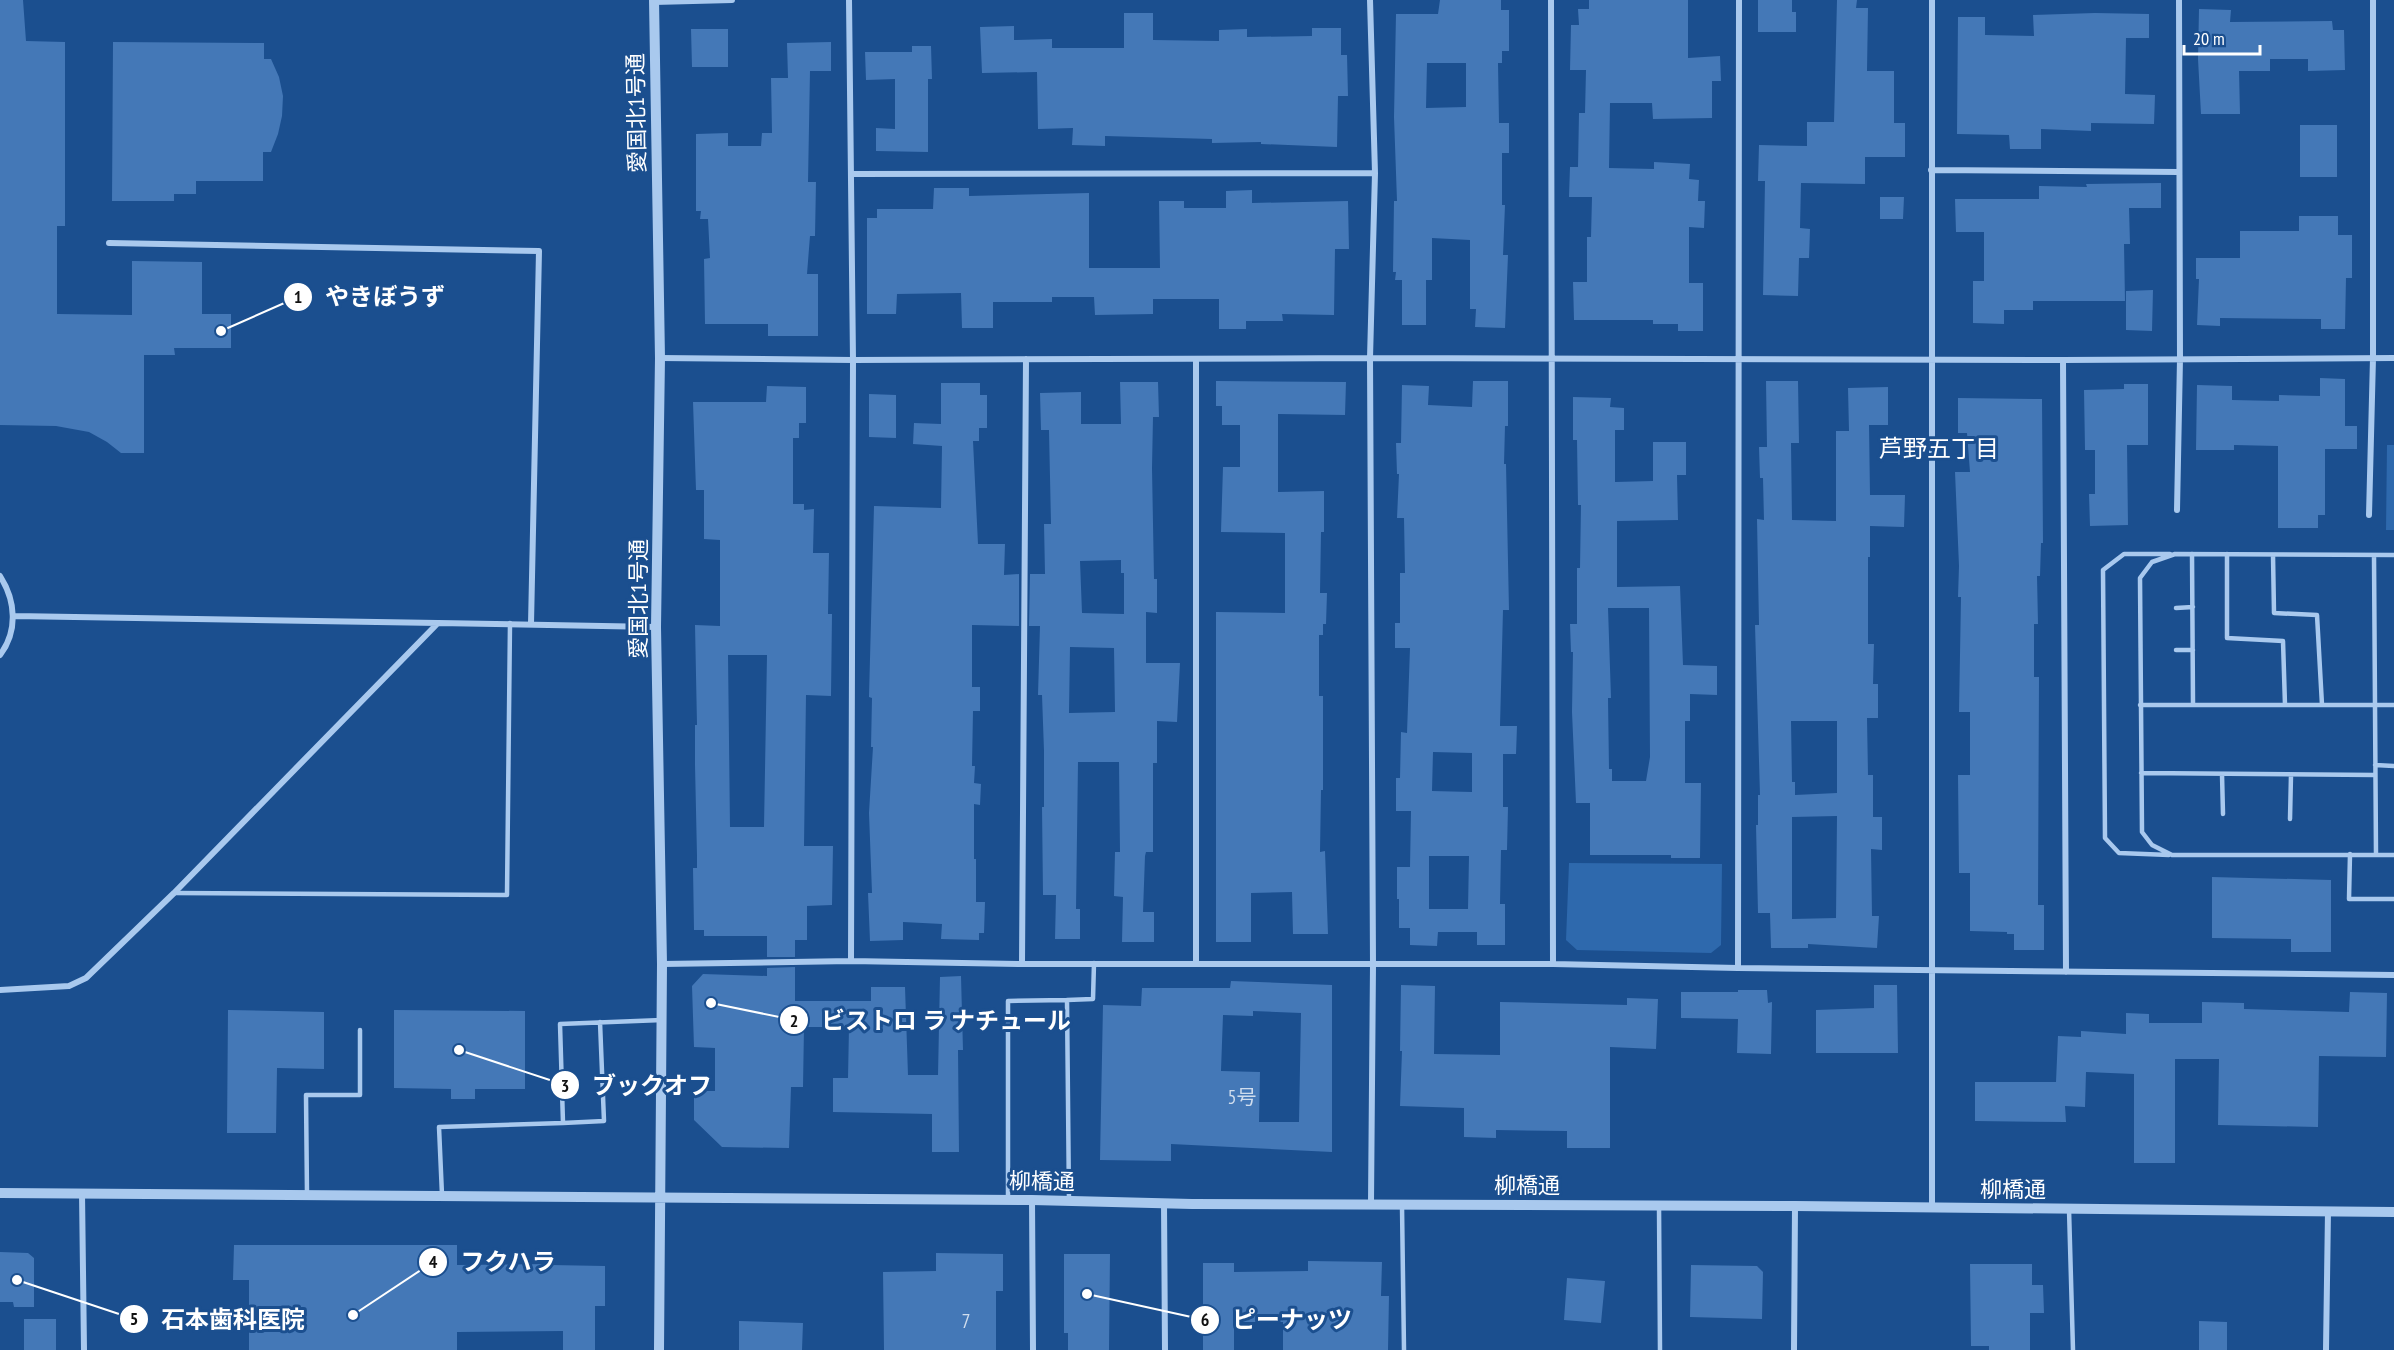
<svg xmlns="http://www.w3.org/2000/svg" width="2394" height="1350" viewBox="0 0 2394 1350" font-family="'PT Sans Narrow','Noto Sans JP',sans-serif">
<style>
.green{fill:#2e69ad}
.building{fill:#4478b7;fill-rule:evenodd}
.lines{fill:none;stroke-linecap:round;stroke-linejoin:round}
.service{stroke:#a9c9ee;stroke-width:4.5}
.minor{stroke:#a9c9ee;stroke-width:6}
.tertiary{stroke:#a9c9ee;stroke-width:10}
.labels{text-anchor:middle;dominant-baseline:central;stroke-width:6;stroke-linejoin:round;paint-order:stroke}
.number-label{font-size:20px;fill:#d0dded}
.street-label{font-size:22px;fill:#fff;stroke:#1b4f8f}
.neighbourhood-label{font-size:24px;fill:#fff;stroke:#1b4f8f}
.leader{fill:none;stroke:#fff;stroke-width:2}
.callout-dot{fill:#fff;stroke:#1b4f8f;stroke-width:2}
.mark-label{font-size:18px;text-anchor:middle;font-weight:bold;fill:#111}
.callout-label{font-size:24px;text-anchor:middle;font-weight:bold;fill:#fff;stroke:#1b4f8f;stroke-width:6;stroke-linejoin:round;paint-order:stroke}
</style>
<rect width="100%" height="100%" fill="#1b4f8f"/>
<path class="green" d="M 2387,445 L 2394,445 L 2394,530 L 2386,530 Z
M 1569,863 L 1722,864 L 1721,945 L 1711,953 L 1577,950 L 1566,940 Z"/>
<path class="building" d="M 0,0 L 23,0 L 26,41 L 65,42 L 65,226 L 57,226 L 57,314 L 132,315 L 132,261 L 202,262 L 202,314 L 231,314 L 231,348 L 174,348 L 175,355 L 144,355 L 144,453 L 121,453 L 107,442 L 89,432 L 56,426 L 0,425 Z
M 1440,0 L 1501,0 L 1501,10 L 1509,10 L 1509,51 L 1502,51 L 1502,63 L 1498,63 L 1499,123 L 1509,123 L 1509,153 L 1502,153 L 1502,205 L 1505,205 L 1503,255 L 1508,255 L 1505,328 L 1475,327 L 1476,309 L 1470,309 L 1470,240 L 1432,238 L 1432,280 L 1426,280 L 1426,325 L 1402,325 L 1402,280 L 1395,280 L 1396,272 L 1393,272 L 1394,201 L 1397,201 L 1394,117 L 1396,14 L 1438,14 ZM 1427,63 L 1466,63 L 1466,107 L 1426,108 Z
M 1589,0 L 1688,0 L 1688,58 L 1720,56 L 1721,81 L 1712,81 L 1712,118 L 1653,119 L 1652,103 L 1610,103 L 1609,168 L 1654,169 L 1654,162 L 1690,164 L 1689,179 L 1699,180 L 1698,201 L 1705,201 L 1704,228 L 1689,227 L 1689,283 L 1703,283 L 1703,331 L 1678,331 L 1678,324 L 1653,324 L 1653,320 L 1574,320 L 1573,282 L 1587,282 L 1587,237 L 1591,237 L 1592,197 L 1569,197 L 1570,167 L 1578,167 L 1579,113 L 1585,113 L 1586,70 L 1570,70 L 1571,25 L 1579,25 L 1578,9 L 1589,9 Z
M 1758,0 L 1792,0 L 1792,12 L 1796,12 L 1796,32 L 1758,32 Z
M 1837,0 L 1857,0 L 1856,8 L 1868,8 L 1867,71 L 1894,71 L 1894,123 L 1905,123 L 1905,157 L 1865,157 L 1865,184 L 1801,183 L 1800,228 L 1810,229 L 1809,258 L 1799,258 L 1798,296 L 1763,295 L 1765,181 L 1758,181 L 1759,145 L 1807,146 L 1807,122 L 1834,122 Z
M 2199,9 L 2231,10 L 2230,22 L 2332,21 L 2333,30 L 2344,30 L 2345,70 L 2308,71 L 2308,59 L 2270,59 L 2270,71 L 2239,71 L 2240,114 L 2201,114 L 2198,59 Z
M 1124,13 L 1153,13 L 1153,40 L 1219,41 L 1219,30 L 1247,29 L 1247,37 L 1312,36 L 1312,28 L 1341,28 L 1341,55 L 1347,55 L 1348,96 L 1338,96 L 1337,147 L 1261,144 L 1261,142 L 1212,143 L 1212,139 L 1105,136 L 1105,146 L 1072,145 L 1073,128 L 1038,129 L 1037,72 L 982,73 L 980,27 L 1014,26 L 1014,40 L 1052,39 L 1052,48 L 1124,48 Z
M 2095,13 L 2149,14 L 2149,38 L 2126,38 L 2125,94 L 2155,95 L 2154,124 L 2091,123 L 2091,131 L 2041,129 L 2041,149 L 2010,149 L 2009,135 L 1957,134 L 1958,17 L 1985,17 L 1985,35 L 2034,36 L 2033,15 Z
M 691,29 L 728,29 L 728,67 L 692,67 Z
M 113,42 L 264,43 L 264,59 L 271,59 L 279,77 L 283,96 L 282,116 L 278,134 L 271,152 L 263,152 L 263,181 L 196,181 L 196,194 L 174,194 L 174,201 L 112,201 Z
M 831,42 L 831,71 L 810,71 L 808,182 L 816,182 L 815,236 L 810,236 L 807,274 L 818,274 L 818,336 L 768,336 L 768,324 L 705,324 L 704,259 L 710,258 L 708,219 L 700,219 L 701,211 L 696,211 L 696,134 L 728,133 L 728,146 L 761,146 L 762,133 L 772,133 L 771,78 L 788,78 L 787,43 Z
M 912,46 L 931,46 L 932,79 L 928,79 L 928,152 L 876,151 L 876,128 L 895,129 L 895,79 L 866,80 L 865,52 L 912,52 Z
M 2300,125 L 2337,125 L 2337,177 L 2300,177 Z
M 2161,183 L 2161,208 L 2129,208 L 2130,244 L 2124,244 L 2125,301 L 2033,301 L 2033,310 L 2004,310 L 2004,324 L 1973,323 L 1973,281 L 1984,281 L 1984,232 L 1956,232 L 1955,199 L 2039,199 L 2039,186 L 2087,187 L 2086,184 Z
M 934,188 L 969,188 L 969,196 L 1089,193 L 1089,268 L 1160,268 L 1159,201 L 1184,201 L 1184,208 L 1226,208 L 1226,191 L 1252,190 L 1252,203 L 1348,201 L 1349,249 L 1335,249 L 1334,315 L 1282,314 L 1283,321 L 1246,321 L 1246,329 L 1219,329 L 1219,299 L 1153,299 L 1153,314 L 1095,315 L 1094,297 L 1052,297 L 1052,302 L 993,302 L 993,328 L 962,328 L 961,293 L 897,294 L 896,314 L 867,314 L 867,218 L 877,218 L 877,209 L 933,209 Z
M 1880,197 L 1904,197 L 1903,219 L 1880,219 Z
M 2299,216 L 2338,216 L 2338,235 L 2352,235 L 2352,278 L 2346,278 L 2345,329 L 2321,329 L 2321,319 L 2220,318 L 2220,326 L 2197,325 L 2199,279 L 2196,279 L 2196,258 L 2240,258 L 2240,231 L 2299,231 Z
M 2153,290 L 2152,331 L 2126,330 L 2126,291 Z
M 2320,378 L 2345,379 L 2345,426 L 2357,426 L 2357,449 L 2325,449 L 2325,515 L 2318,515 L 2318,528 L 2278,528 L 2278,446 L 2234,445 L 2234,450 L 2196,450 L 2197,385 L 2232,386 L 2232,400 L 2279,401 L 2279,395 L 2320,396 Z
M 1216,381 L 1346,382 L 1345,415 L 1278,414 L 1278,492 L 1324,491 L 1324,532 L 1321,532 L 1320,593 L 1327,593 L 1326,624 L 1323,624 L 1323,635 L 1319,635 L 1319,696 L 1323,696 L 1323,790 L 1321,790 L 1320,852 L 1325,851 L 1328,934 L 1293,934 L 1292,892 L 1251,893 L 1251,942 L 1216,942 L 1216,612 L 1285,613 L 1285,533 L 1221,532 L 1223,467 L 1240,467 L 1240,425 L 1222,425 L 1222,406 L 1216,406 Z
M 1473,381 L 1508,381 L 1508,426 L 1505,426 L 1504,464 L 1506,464 L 1509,610 L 1503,610 L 1500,726 L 1517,726 L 1516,754 L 1503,754 L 1503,807 L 1508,807 L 1507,850 L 1501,850 L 1500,904 L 1505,904 L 1505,945 L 1477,945 L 1477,932 L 1438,932 L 1437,946 L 1410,945 L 1410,928 L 1399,928 L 1399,899 L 1397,899 L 1397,867 L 1410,867 L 1411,811 L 1396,811 L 1396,778 L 1400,778 L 1401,732 L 1407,733 L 1410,648 L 1395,648 L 1395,623 L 1400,623 L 1400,573 L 1405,573 L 1404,518 L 1397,518 L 1399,474 L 1397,474 L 1396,443 L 1401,443 L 1402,385 L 1429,386 L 1428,405 L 1472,407 ZM 1433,752 L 1472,753 L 1472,792 L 1432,791 ZM 1429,856 L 1469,856 L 1468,909 L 1429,909 Z
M 1766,381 L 1798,381 L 1799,443 L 1791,443 L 1792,520 L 1836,521 L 1836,431 L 1849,431 L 1848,388 L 1888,387 L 1888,425 L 1869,425 L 1870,495 L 1905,495 L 1904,527 L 1870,526 L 1870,557 L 1868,557 L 1868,644 L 1874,644 L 1873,684 L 1878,684 L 1878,718 L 1867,718 L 1868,775 L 1873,775 L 1873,817 L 1882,817 L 1882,850 L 1871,849 L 1872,916 L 1879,916 L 1877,948 L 1808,944 L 1808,948 L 1771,948 L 1770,913 L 1758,913 L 1756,825 L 1758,825 L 1758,795 L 1760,795 L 1755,625 L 1759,625 L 1757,519 L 1764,520 L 1763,478 L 1760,478 L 1759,447 L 1767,447 ZM 1791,721 L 1837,721 L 1837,793 L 1795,795 L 1795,782 L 1792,782 ZM 1837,816 L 1836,918 L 1792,919 L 1792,817 Z
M 1120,382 L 1158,382 L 1159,417 L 1153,417 L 1152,468 L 1154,579 L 1157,579 L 1157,613 L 1146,612 L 1146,663 L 1180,663 L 1177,722 L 1157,721 L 1157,763 L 1153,763 L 1153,852 L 1146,852 L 1145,856 L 1143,912 L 1154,912 L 1154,942 L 1122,942 L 1123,897 L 1114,896 L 1115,852 L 1120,852 L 1119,762 L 1078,762 L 1076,909 L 1080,909 L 1080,939 L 1055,939 L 1056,895 L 1043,895 L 1042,807 L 1044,807 L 1044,751 L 1042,695 L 1038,695 L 1040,626 L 1029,626 L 1030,574 L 1045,574 L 1044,524 L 1051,524 L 1049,430 L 1041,430 L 1040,393 L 1081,392 L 1081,424 L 1121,424 ZM 1121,560 L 1121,573 L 1124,573 L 1124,614 L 1082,613 L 1080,561 ZM 1070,647 L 1114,648 L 1115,712 L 1069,713 Z
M 941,383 L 980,383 L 980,395 L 987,395 L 987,428 L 979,428 L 979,441 L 973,441 L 978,544 L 1005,544 L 1004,575 L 1019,574 L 1019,626 L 972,625 L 972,687 L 980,687 L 980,711 L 973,711 L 972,766 L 975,766 L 974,783 L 981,784 L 980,805 L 974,804 L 974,859 L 976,859 L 976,902 L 985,902 L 984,933 L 979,933 L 979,940 L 941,939 L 942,924 L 903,922 L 903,940 L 870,941 L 868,893 L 872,893 L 869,813 L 873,747 L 871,747 L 872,698 L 869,697 L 874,506 L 941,508 L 942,446 L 913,444 L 914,423 L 941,424 Z
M 2124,384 L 2148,384 L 2148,445 L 2127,445 L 2128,525 L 2090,526 L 2089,494 L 2095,494 L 2095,450 L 2085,450 L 2084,390 L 2124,389 Z
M 767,386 L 806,387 L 806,423 L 799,423 L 799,438 L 793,438 L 793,504 L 804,504 L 804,510 L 814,509 L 813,553 L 829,553 L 828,614 L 832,614 L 831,696 L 806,695 L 804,846 L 833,846 L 832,905 L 807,906 L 807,940 L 795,940 L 795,957 L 767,957 L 767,936 L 704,936 L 704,930 L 694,930 L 693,868 L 697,868 L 697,856 L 695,765 L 695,725 L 697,725 L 695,625 L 720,626 L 720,540 L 704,539 L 704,490 L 696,490 L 693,402 L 766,402 ZM 728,655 L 767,655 L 764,827 L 730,827 Z
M 869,394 L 896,395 L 896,438 L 869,437 Z
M 1573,397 L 1611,398 L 1610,407 L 1624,408 L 1624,430 L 1615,430 L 1615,482 L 1653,481 L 1653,442 L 1686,442 L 1686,475 L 1677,475 L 1678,520 L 1617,521 L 1617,587 L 1680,586 L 1683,665 L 1717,666 L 1717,695 L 1690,694 L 1690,721 L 1685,721 L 1685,783 L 1701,783 L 1700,858 L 1671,858 L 1671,855 L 1590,855 L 1590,803 L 1576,803 L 1572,712 L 1573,652 L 1571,652 L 1570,624 L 1577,624 L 1577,568 L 1580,568 L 1581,505 L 1578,505 L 1577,440 L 1573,440 ZM 1608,608 L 1649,608 L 1650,757 L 1646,781 L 1612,781 L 1612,769 L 1609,769 L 1608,698 L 1611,698 Z
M 1958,398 L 2042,399 L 2043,543 L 2041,543 L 2040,576 L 2037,576 L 2038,624 L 2034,624 L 2034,677 L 2039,677 L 2038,905 L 2044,905 L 2044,950 L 2014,950 L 2014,934 L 2007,934 L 2007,932 L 1970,931 L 1970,873 L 1959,873 L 1958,775 L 1970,775 L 1970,712 L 1959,712 L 1961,597 L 1958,597 L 1959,566 L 1955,472 L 1970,472 L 1967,433 L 1958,433 Z
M 2212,877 L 2331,880 L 2331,952 L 2291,952 L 2291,939 L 2212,938 Z
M 795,967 L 795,1001 L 871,1001 L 871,987 L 905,987 L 908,1075 L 938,1075 L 940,977 L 961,976 L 963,1050 L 958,1050 L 959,1152 L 932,1152 L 932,1114 L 833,1112 L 833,1078 L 848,1078 L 849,1027 L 804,1027 L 803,1087 L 791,1087 L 789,1148 L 722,1147 L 694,1120 L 694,1091 L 715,1091 L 715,1048 L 694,1047 L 692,986 L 703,974 L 767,976 L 767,968 Z
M 1231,981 L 1332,985 L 1332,1152 L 1171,1144 L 1171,1161 L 1100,1160 L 1103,1005 L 1141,1006 L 1142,988 L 1230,988 ZM 1253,1011 L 1301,1013 L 1299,1122 L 1259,1122 L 1260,1072 L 1221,1071 L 1223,1015 L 1253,1016 Z
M 1401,985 L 1435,986 L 1434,1054 L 1500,1055 L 1500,1002 L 1627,1005 L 1627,998 L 1658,999 L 1656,1049 L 1610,1047 L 1610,1148 L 1567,1148 L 1567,1131 L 1496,1130 L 1496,1138 L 1464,1137 L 1464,1108 L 1400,1106 L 1402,1051 L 1400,1051 Z
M 1874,985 L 1897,985 L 1898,1053 L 1816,1053 L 1816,1010 L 1874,1008 Z
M 1738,990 L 1767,990 L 1768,1003 L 1772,1002 L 1771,1054 L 1737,1053 L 1738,1019 L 1681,1018 L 1681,992 L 1738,992 Z
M 2350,992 L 2387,993 L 2386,1057 L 2319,1056 L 2318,1127 L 2218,1125 L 2219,1059 L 2175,1059 L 2175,1163 L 2134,1163 L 2134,1074 L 2086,1072 L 2085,1107 L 2065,1106 L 2066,1122 L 1975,1121 L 1975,1082 L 2056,1082 L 2058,1036 L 2081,1037 L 2081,1031 L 2126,1034 L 2126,1013 L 2149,1014 L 2149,1023 L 2202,1023 L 2202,1002 L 2244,1003 L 2244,1009 L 2349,1012 Z
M 228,1010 L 324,1012 L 324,1069 L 277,1068 L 276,1133 L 227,1133 Z
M 394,1010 L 525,1011 L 525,1089 L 475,1089 L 475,1099 L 451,1099 L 451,1089 L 394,1088 Z
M 234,1245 L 457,1245 L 457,1265 L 551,1264 L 551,1265 L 605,1266 L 605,1306 L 595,1306 L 595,1350 L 563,1350 L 563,1331 L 457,1332 L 457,1350 L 249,1350 L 249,1280 L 233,1280 Z
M 0,1252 L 28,1253 L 34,1258 L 34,1307 L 14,1307 L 13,1302 L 0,1302 Z
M 936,1253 L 1003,1254 L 1003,1291 L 996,1291 L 996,1350 L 884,1350 L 883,1272 L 936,1271 Z
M 1064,1254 L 1110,1254 L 1109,1350 L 1068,1350 L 1068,1333 L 1064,1333 Z
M 1308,1261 L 1382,1262 L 1381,1296 L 1389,1296 L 1388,1350 L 1283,1350 L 1283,1322 L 1234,1322 L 1234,1350 L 1203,1350 L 1203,1263 L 1234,1263 L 1234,1272 L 1308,1271 Z
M 1970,1264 L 2032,1264 L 2032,1285 L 2043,1285 L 2044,1313 L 2030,1313 L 2030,1350 L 1989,1350 L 1989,1346 L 1971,1346 Z
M 1691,1265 L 1757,1266 L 1763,1272 L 1762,1319 L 1690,1317 Z
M 1567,1278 L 1605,1281 L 1601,1323 L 1564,1320 Z
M 24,1319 L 56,1319 L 56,1350 L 24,1350 Z
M 739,1321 L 803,1323 L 802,1350 L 739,1350 Z
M 2199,1321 L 2227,1322 L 2227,1350 L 2199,1350 Z"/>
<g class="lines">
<path class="service" d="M 2192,554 L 2193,705
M 2227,554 L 2227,638 L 2283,641 L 2285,705
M 2273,555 L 2274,613 L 2317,615 L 2322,705
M 2394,555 L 2175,554 L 2152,562 L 2140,578 L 2142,832 L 2152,845 L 2172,855 L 2394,855
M 2374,556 L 2376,854
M 2176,608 L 2193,607
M 2176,650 L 2193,650
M 2140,705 L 2394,705
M 2375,765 L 2394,766
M 2141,773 L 2375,775
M 2222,774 L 2223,814
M 2290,819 L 2291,775
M 2350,854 L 2349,899 L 2394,899
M 2169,855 L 2119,853 L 2105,838 L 2103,570 L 2124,554 L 2170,554
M 174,893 L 507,895 L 510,623
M 563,1123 L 604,1121 L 600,1022
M 307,1195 L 306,1095 L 360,1095 L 360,1030
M 442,1195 L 439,1127 L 563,1123 L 560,1024 L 662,1020
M 1008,1200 L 1008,1001 L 1067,1000
M 1069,1201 L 1067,1000 L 1093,999 L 1094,963
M 1659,1205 L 1660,1350
M 1402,1206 L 1404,1350
M 2069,1209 L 2073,1350"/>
<path class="minor" d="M 849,0 L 853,360 L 851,961
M 1370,0 L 1375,173 L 1370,358 L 1373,965 L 1371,1203
M 1551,0 L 1553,964
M 654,2 L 732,0
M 1931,170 L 2178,172
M 851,174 L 1375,173
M 109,243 L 539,251 L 531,624
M 660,358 L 853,360 L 1370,358 L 2063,360 L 2394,358
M 1196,359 L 1196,963
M 2063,360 L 2066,972
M 2177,510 L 2180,359 L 2179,0
M 2369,515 L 2373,358 L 2373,0
M 0,576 C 16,601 18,631 0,655
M 14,616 L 438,623
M 662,964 L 851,961 L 1022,964 L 1553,964 L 1738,968 L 2394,975
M 1022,964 L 1026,359
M 1738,968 L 1739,0
M 0,990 L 69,986 L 86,978 L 174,893 L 438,623 L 656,627
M 82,1193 L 84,1350
M 1032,1200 L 1033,1350
M 1164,1203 L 1165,1350
M 1932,1208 L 1932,0
M 1794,1350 L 1795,1206
M 2326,1350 L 2328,1211"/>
<path class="tertiary" d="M 654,0 L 660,358 L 656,627 L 662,964 L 659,1350
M 0,1193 L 1032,1200 L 1192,1204 L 1795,1206 L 2394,1212"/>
</g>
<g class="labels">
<g class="number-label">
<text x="1242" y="1097">5号</text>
<text x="966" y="1321">7</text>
</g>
<g class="street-label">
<text transform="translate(636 113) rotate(-91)">愛国北1号通</text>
<text transform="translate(638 599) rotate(-90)">愛国北1号通</text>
<text transform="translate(1042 1181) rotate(1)">柳橋通</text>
<text x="1527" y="1185">柳橋通</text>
<text x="2013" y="1189">柳橋通</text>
</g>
<g class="neighbourhood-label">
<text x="1939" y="448">芦野五丁目</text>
</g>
</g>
<path class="leader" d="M221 331L298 297M711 1003L794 1020M459 1050L565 1085M353 1315L433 1262M17 1280L134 1319M1087 1294L1205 1320"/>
<g class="callout-dot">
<circle cx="221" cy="331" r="6"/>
<circle cx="711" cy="1003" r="6"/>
<circle cx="459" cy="1050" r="6"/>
<circle cx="353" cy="1315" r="6"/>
<circle cx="17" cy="1280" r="6"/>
<circle cx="1087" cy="1294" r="6"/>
<circle cx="298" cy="297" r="15"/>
<circle cx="794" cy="1020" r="15"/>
<circle cx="565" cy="1085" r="15"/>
<circle cx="433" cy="1262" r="15"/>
<circle cx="134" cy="1319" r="15"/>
<circle cx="1205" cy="1320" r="15"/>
</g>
<g class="mark-label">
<text x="298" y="303">1</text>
<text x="794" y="1027">2</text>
<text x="565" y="1092">3</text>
<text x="433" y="1268">4</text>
<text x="134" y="1325">5</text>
<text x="1205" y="1326">6</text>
</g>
<g class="callout-label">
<text x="385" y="305">やきぼうず</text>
<text x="946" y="1029">ビストロ ラ ナチュール</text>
<text x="652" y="1094">ブックオフ</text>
<text x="508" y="1270">フクハラ</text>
<text x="233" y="1328">石本歯科医院</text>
<text x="1292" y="1328">ピーナッツ</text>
</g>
<path d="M2184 45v9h76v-9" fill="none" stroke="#ffffff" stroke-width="3"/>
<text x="2193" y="45" font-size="18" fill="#ffffff" stroke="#1b4f8f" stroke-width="4.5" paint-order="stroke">20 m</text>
</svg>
